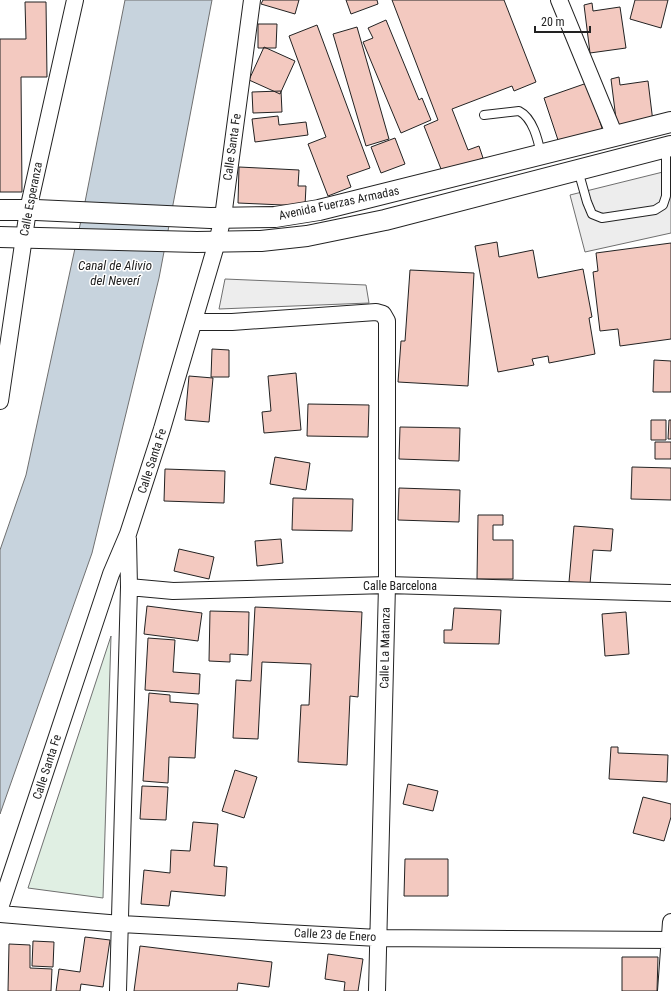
<svg xmlns="http://www.w3.org/2000/svg" width="671" height="991" viewBox="0 0 671 991" font-family="'Roboto Condensed',sans-serif">
<style>
.green{fill:#e0efe3;stroke:#6f6f6f}
.parking{fill:#ededed;stroke:#6f6f6f}
.water{fill:#c7d3dd;stroke:#6f6f6f}
.building{fill:#f3c9c0;stroke:#222}
.lines{fill:none;stroke-linecap:round;stroke-linejoin:round}
.service-casing{stroke:#222;stroke-width:10}
.minor-casing{stroke:#222;stroke-width:18}
.tertiary-casing{stroke:#222;stroke-width:22}
.service{stroke:#fff;stroke-width:8}
.minor{stroke:#fff;stroke-width:16}
.tertiary{stroke:#fff;stroke-width:20}
.labels{text-anchor:middle;dominant-baseline:central;stroke-width:3;stroke-linejoin:round;paint-order:stroke}
.street-label{font-size:12px;fill:#222;stroke:#fff}
.water-label{font-size:13px;font-style:italic;fill:#222;stroke:#fff}
</style>
<rect width="100%" height="100%" fill="#fff"/>
<path class="green" d="M 111,636 L 103,898 L 28,888 Z"/>
<path class="parking" d="M 671,170 L 671,233 L 585,252 L 570,195 Z
M 225,279 L 366,285 L 369,303 L 219,309 Z"/>
<path class="water" d="M 125,0 L 212,0 L 159,278 L 92,553 L 0,814 L 0,550 L 26,475 L 85,202 Z"/>
<path class="building" d="M 263,0 L 299,0 L 295,14 L 261,4 Z
M 346,0 L 377,0 L 378,4 L 351,14 Z
M 392,0 L 504,0 L 536,82 L 514,91 L 512,86 L 452,109 L 468,150 L 479,146 L 483,158 L 443,174 L 424,126 L 438,120 Z
M 635,0 L 668,0 L 661,28 L 630,19 Z
M 25,2 L 46,2 L 47,77 L 21,77 L 22,192 L 0,192 L 0,39 L 26,39 Z
M 592,3 L 593,11 L 620,7 L 626,48 L 590,53 L 584,5 Z
M 386,20 L 419,100 L 422,98 L 431,120 L 401,133 L 363,42 L 373,38 L 368,28 Z
M 258,24 L 277,24 L 276,48 L 258,48 Z
M 317,25 L 370,168 L 347,176 L 351,187 L 328,196 L 308,144 L 326,137 L 289,36 Z
M 357,27 L 389,139 L 366,146 L 333,34 Z
M 264,47 L 295,61 L 280,94 L 249,80 Z
M 619,77 L 620,85 L 648,81 L 653,122 L 617,127 L 611,79 Z
M 587,83 L 603,131 L 560,146 L 544,98 Z
M 281,91 L 282,112 L 253,113 L 252,92 Z
M 278,116 L 279,125 L 306,122 L 308,135 L 255,142 L 252,119 Z
M 395,138 L 405,164 L 381,173 L 371,147 Z
M 239,167 L 299,170 L 298,186 L 306,186 L 305,206 L 238,203 Z
M 497,242 L 499,257 L 533,250 L 538,278 L 583,269 L 592,317 L 589,318 L 595,354 L 549,363 L 548,356 L 532,359 L 534,365 L 498,372 L 475,246 Z
M 671,243 L 671,339 L 620,346 L 618,329 L 600,331 L 593,272 L 598,271 L 596,253 Z
M 410,270 L 474,273 L 468,386 L 398,382 L 401,341 L 405,341 Z
M 212,349 L 229,350 L 229,377 L 211,377 Z
M 654,360 L 671,361 L 671,392 L 653,392 Z
M 296,373 L 301,430 L 264,433 L 262,412 L 271,411 L 268,376 Z
M 189,376 L 213,378 L 209,422 L 185,420 Z
M 308,404 L 369,405 L 368,437 L 307,436 Z
M 651,420 L 666,420 L 666,440 L 651,440 Z
M 669,420 L 671,420 L 671,439 L 668,439 Z
M 400,427 L 460,428 L 459,461 L 399,459 Z
M 655,442 L 671,442 L 671,459 L 655,459 Z
M 275,457 L 310,463 L 306,490 L 270,484 Z
M 632,467 L 671,468 L 671,500 L 631,499 Z
M 165,469 L 225,471 L 224,503 L 164,501 Z
M 399,488 L 460,490 L 459,522 L 398,520 Z
M 293,498 L 353,499 L 352,531 L 292,530 Z
M 478,515 L 503,515 L 503,525 L 493,525 L 493,540 L 513,540 L 513,579 L 477,579 Z
M 574,526 L 613,529 L 611,551 L 593,550 L 590,584 L 569,582 Z
M 281,539 L 283,563 L 257,566 L 255,541 Z
M 179,549 L 214,557 L 209,579 L 174,571 Z
M 147,606 L 202,613 L 198,641 L 144,634 Z
M 255,607 L 362,612 L 358,697 L 350,696 L 347,765 L 298,762 L 301,705 L 309,705 L 311,664 L 262,662 L 258,739 L 233,738 L 236,680 L 251,681 Z
M 454,608 L 501,610 L 499,644 L 444,643 L 444,630 L 452,630 Z
M 210,611 L 249,612 L 248,655 L 230,654 L 230,662 L 209,661 Z
M 626,612 L 629,654 L 605,656 L 602,614 Z
M 148,638 L 175,640 L 173,672 L 200,674 L 199,694 L 145,690 Z
M 149,693 L 170,695 L 170,702 L 198,704 L 195,758 L 169,757 L 168,783 L 143,781 Z
M 611,747 L 618,747 L 618,753 L 668,755 L 667,782 L 609,779 Z
M 235,770 L 257,777 L 244,818 L 222,811 Z
M 408,784 L 438,791 L 433,811 L 403,804 Z
M 142,786 L 168,787 L 166,820 L 140,819 Z
M 643,797 L 671,804 L 671,817 L 664,841 L 633,833 Z
M 193,822 L 218,824 L 214,866 L 227,867 L 225,896 L 171,891 L 169,906 L 141,904 L 144,870 L 170,873 L 171,850 L 190,851 Z
M 405,859 L 448,859 L 448,896 L 404,896 Z
M 85,937 L 110,940 L 103,987 L 81,984 L 80,991 L 56,991 L 59,969 L 80,972 Z
M 33,941 L 54,942 L 53,967 L 32,966 Z
M 9,944 L 30,945 L 30,968 L 52,969 L 51,991 L 8,991 Z
M 140,946 L 272,962 L 269,987 L 238,983 L 237,991 L 134,991 Z
M 328,954 L 363,959 L 358,991 L 344,991 L 345,982 L 325,979 Z
M 622,957 L 658,957 L 657,991 L 622,991 Z"/>
<g class="lines">
<defs>
<path id="service" d="M 484,115 L 519,111 C 533,118 538,140 541,154
M 578,170 L 587,202 L 592,214 L 602,218 L 655,210 L 663,205 L 666,196 L 666,148"/>
<path id="minor" d="M 559,0 L 615,136
M 194,322 L 232,322 L 376,312 L 383,314 L 387,321 L 387,585 L 377,991
M 0,401 L 28,210 L 75,0
M 129,587 L 173,591 L 387,585 L 671,593
M 0,908 L 111,574 L 128,534 L 162,429 L 217,242 L 223,217 L 252,0
M 0,914 L 121,924 L 378,938 L 671,940
M 118,991 L 129,587 L 128,539
M 666,991 L 671,922"/>
<path id="tertiary" d="M 0,210 L 36,210 L 210,218 L 275,217 L 319,210 L 671,122
M 0,237 L 197,242 L 261,241 L 307,236 L 385,220 L 671,146"/>
</defs>
<use href="#service" class="service-casing"/>
<use href="#minor" class="minor-casing"/>
<use href="#tertiary" class="tertiary-casing"/>
<use href="#service" class="service"/>
<use href="#minor" class="minor"/>
<use href="#tertiary" class="tertiary"/>
</g>
<g class="labels">
<g class="street-label">
<text transform="translate(232 147) rotate(-82)">Calle Santa Fe</text>
<text transform="translate(31 199) rotate(-79)">Calle Esperanza</text>
<text transform="translate(339 203) rotate(-12)">Avenida Fuerzas Armadas</text>
<text transform="translate(152 461) rotate(-72)">Calle Santa Fe</text>
<text x="400" y="586">Calle Barcelona</text>
<text transform="translate(385 648) rotate(-89)">Calle La Matanza</text>
<text transform="translate(47 767) rotate(-72)">Calle Santa Fe</text>
<text transform="translate(335 935) rotate(3)">Calle 23 de Enero</text>
</g>
<g class="water-label">
<text x="115" y="265">Canal de Alivio<tspan x="115" dy="15">del Neverí</tspan></text>
</g>
</g>
<path d="M535 26v6h55v-6" fill="none" stroke="#222222" stroke-width="2"/>
<text x="541" y="26" font-size="12" fill="#222222" stroke="#ffffff" stroke-width="3" paint-order="stroke">20 m</text>
</svg>
